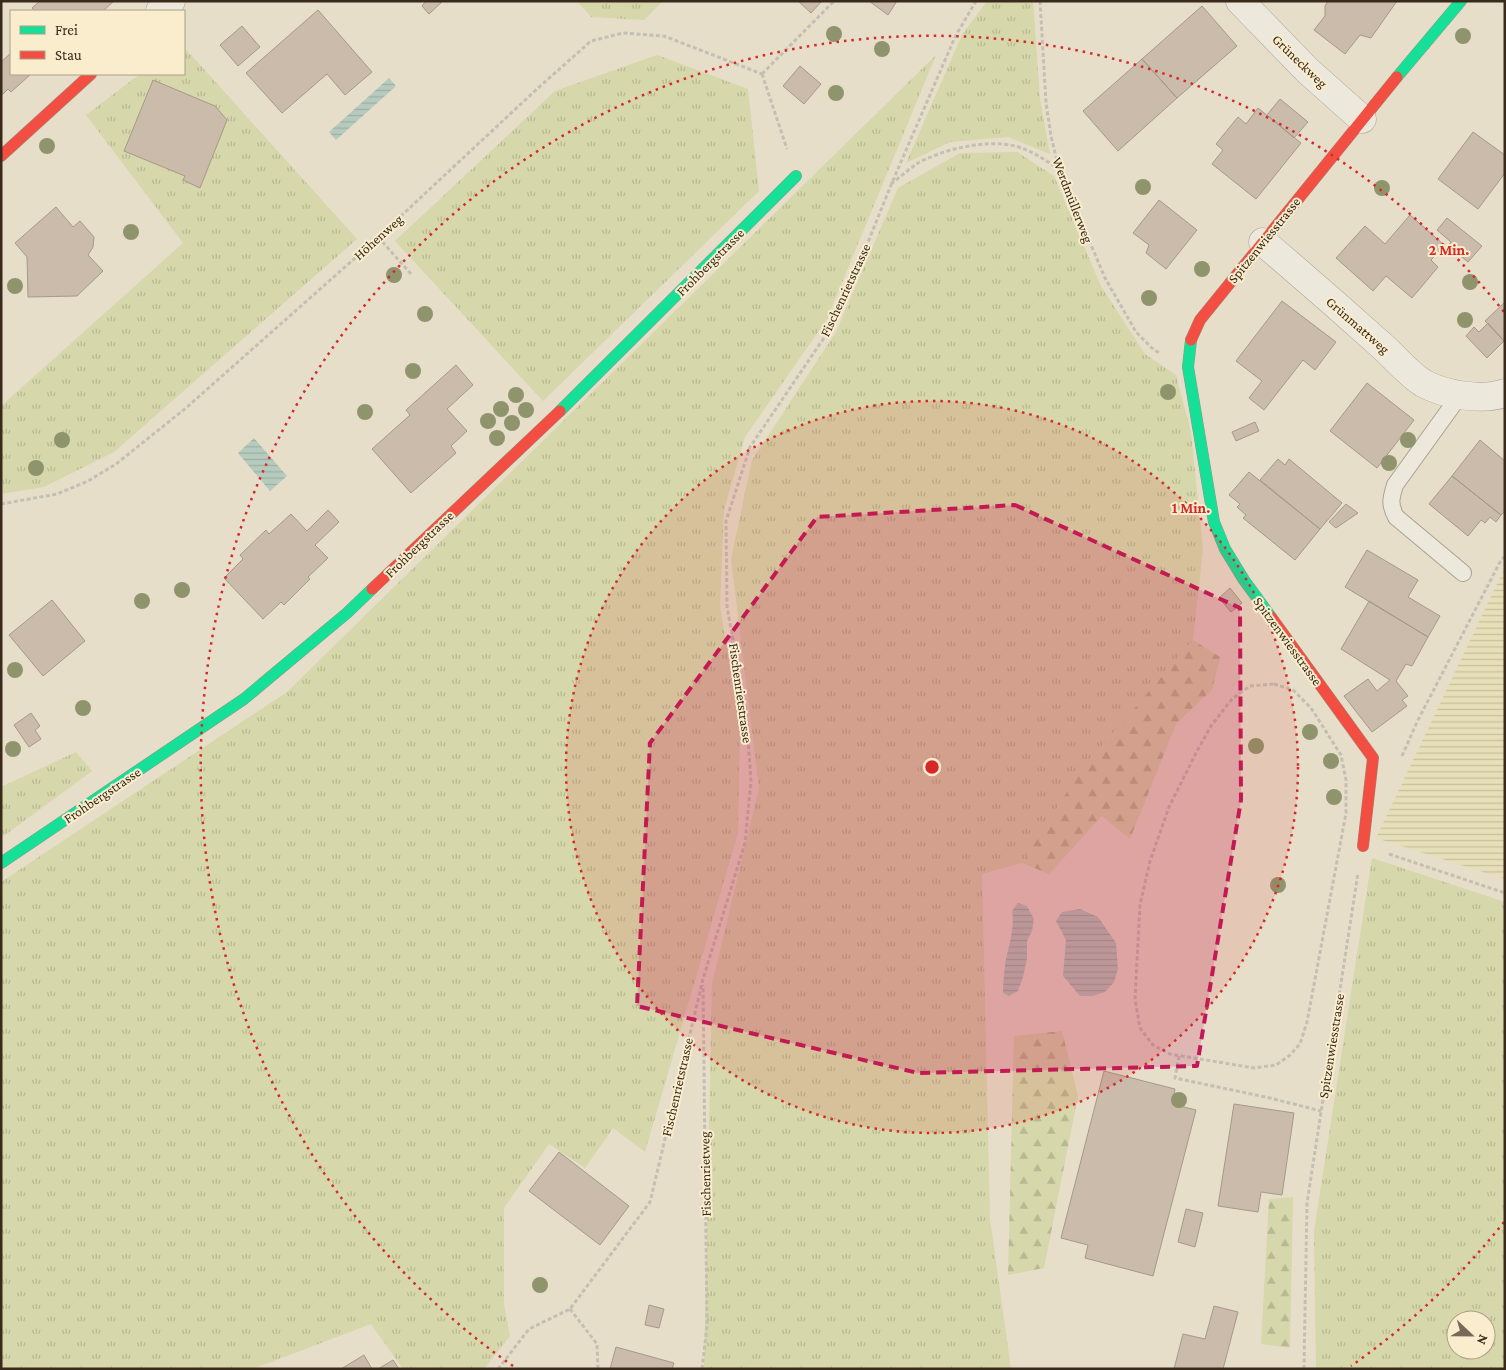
<svg xmlns="http://www.w3.org/2000/svg" width="1506" height="1370" viewBox="0 0 1506 1370" font-family="'Crimson Pro',serif">
<style>
.farmland{fill:url(#farmland-rules)}
.grass{fill:url(#grass-tufts);fill-rule:evenodd}
.forest{fill:url(#forest-firs)}
.water{fill:url(#water-rules)}
.building{fill:#cabbaa;stroke:#a69989}
.lines{fill:none;stroke-linecap:round;stroke-linejoin:round}
.lane-casing{stroke:#aaa293;stroke-width:18}
.street-casing{stroke:#aaa293;stroke-width:29}
.fast-casing{stroke:#9a9283;stroke-width:12}
.jam-casing{stroke:#9a9283;stroke-width:12}
.path{stroke:#c5bfb3;stroke-width:3;stroke-dasharray:4 2.5;stroke-linecap:butt}
.lane{stroke:#ede8dc;stroke-width:16}
.street{stroke:#ede8dc;stroke-width:28}
.fast{stroke:#16e098;stroke-width:11}
.jam{stroke:#f24e42;stroke-width:11}
.tree{fill:#8f946c}
.marked{fill:#c2185b;fill-opacity:0.2;stroke:#c2185b;stroke-width:4;stroke-dasharray:10 6;stroke-linejoin:round}
.ring{fill:none;stroke:#d62828;stroke-width:2.5;stroke-dasharray:2.5 5}
.labels{text-anchor:middle;dominant-baseline:central;stroke-width:4;stroke-linejoin:round;paint-order:stroke}
.street-label{font-size:14px;fill:#392a1b;stroke:#f9edcd}
.centre{fill:#d62828;stroke:#f9edcd;stroke-width:2.5}
.ring-label{font-size:15px;text-anchor:middle;font-weight:bold;fill:#d62828;stroke:#f9edcd;stroke-width:4;stroke-linejoin:round;paint-order:stroke}
</style>
<defs>
<pattern id="farmland-rules" width="6" height="5" patternUnits="userSpaceOnUse" patternTransform="scale(1.25)"><rect width="6" height="5" fill="#e7dfb8"/><path d="M0 2.5h6" fill="none" stroke="#c7c09e"/></pattern>
<pattern id="grass-tufts" width="24" height="20" patternUnits="userSpaceOnUse" patternTransform="scale(1.25)"><rect width="24" height="20" fill="#d6d7aa"/><path d="M3 7l-1-3M5 7V3M7 7l1-3M15 17l-1-3M17 17v-4M19 17l1-3" fill="none" stroke="#b8b992"/></pattern>
<pattern id="forest-firs" width="22" height="20" patternUnits="userSpaceOnUse" patternTransform="scale(1.25)"><rect width="22" height="20" fill="#d6d7aa"/><path d="M5 1l3.5 6h-7zM16 11l3.5 6h-7z" fill="#b8b992"/></pattern>
<pattern id="water-rules" width="6" height="5" patternUnits="userSpaceOnUse" patternTransform="scale(1.25)"><rect width="6" height="5" fill="#b6cbbe"/><path d="M0 2.5h6" fill="none" stroke="#9daea3"/></pattern>
</defs>
<rect width="100%" height="100%" fill="#e6dec9"/>
<path class="farmland" d="M 1505,567 L 1505,879 L 1376,838 Z"/>
<path class="grass" d="M 577,1 L 663,1 L 644,20 L 591,17 Z
M 987,1 L 1033,1 L 1040,99 L 1050,154 L 1008,137 L 950,142 L 906,163 L 962,35 Z
M 184,47 L 357,239 L 114,452 L 44,487 L 1,494 L 1,406 L 183,243 L 86,115 L 140,74 L 184,74 Z
M 657,55 L 748,89 L 759,191 L 543,401 L 395,241 L 555,91 Z
M 936,55 L 827,319 L 745,437 L 724,510 L 720,606 L 740,728 L 738,833 L 645,1152 L 613,1128 L 585,1168 L 549,1144 L 504,1208 L 504,1304 L 510,1336 L 484,1369 L 403,1369 L 371,1324 L 253,1369 L 1,1369 L 1,882 L 287,692 Z
M 1017,152 L 1054,176 L 1101,286 L 1145,354 L 1176,375 L 1191,432 L 1203,549 L 1193,640 L 1079,773 L 1022,863 L 982,874 L 990,1219 L 1011,1369 L 704,1369 L 712,984 L 759,788 L 731,559 L 752,460 L 836,332 L 898,188 L 960,153 Z
M 76,752 L 92,771 L 1,838 L 1,787 Z
M 1372,858 L 1505,902 L 1505,1369 L 1316,1369 L 1314,1231 ZM 1456,1320 L 1486,1320 L 1486,1350 L 1456,1350 Z"/>
<path class="forest" d="M 1193,640 L 1220,657 L 1212,690 L 1176,724 L 1130,839 L 1102,816 L 1049,874 L 1022,863 L 1079,773 Z
M 1062,1031 L 1078,1096 L 1044,1268 L 1008,1275 L 1014,1036 Z
M 1293,1197 L 1290,1348 L 1261,1344 L 1269,1199 Z"/>
<path class="water" d="M 389,78 L 396,86 L 336,140 L 329,132 Z
M 254,438 L 287,476 L 270,491 L 238,453 Z
M 1018,903 L 1027,906 L 1034,919 L 1032,931 L 1027,941 L 1027,959 L 1023,977 L 1018,991 L 1009,996 L 1003,993 C 1003,984 1004,975 1005,965 C 1008,947 1015,930 1012,911 Z
M 1080,909 L 1098,917 L 1116,943 L 1118,969 L 1114,982 L 1105,992 L 1093,996 L 1080,996 L 1063,976 L 1066,940 L 1056,921 L 1062,912 Z"/>
<path class="building" d="M 40,1 L 114,1 L 103,11 L 35,11 L 32,8 Z
M 426,1 L 443,1 L 429,14 L 422,6 Z
M 798,1 L 822,1 L 811,13 Z
M 869,1 L 897,1 L 888,15 Z
M 1328,1 L 1397,1 L 1371,38 L 1360,35 L 1345,54 L 1314,30 L 1325,16 L 1325,6 Z
M 1202,6 L 1237,46 L 1177,98 L 1142,59 Z
M 318,10 L 372,72 L 345,95 L 327,74 L 282,113 L 246,73 Z
M 242,26 L 260,47 L 238,66 L 220,45 Z
M 11,53 L 11,74 L 31,74 L 11,92 L 8,89 L 1,96 L 1,62 Z
M 1142,59 L 1177,98 L 1118,151 L 1083,111 Z
M 800,66 L 821,84 L 804,104 L 783,86 Z
M 153,80 L 215,106 L 227,120 L 200,188 L 183,180 L 185,176 L 124,151 Z
M 1280,99 L 1308,122 L 1294,138 L 1267,115 Z
M 1258,108 L 1301,143 L 1256,199 L 1212,164 L 1223,150 L 1216,144 L 1238,117 L 1246,124 Z
M 1473,132 L 1505,155 L 1505,173 L 1478,209 L 1438,179 Z
M 1159,200 L 1197,230 L 1166,269 L 1146,253 L 1149,245 L 1133,233 Z
M 56,207 L 73,227 L 80,221 L 94,237 L 93,247 L 88,255 L 103,271 L 77,296 L 28,297 L 27,257 L 15,243 Z
M 1410,215 L 1444,245 L 1431,260 L 1438,267 L 1412,298 L 1386,276 L 1373,291 L 1336,258 L 1365,226 L 1385,244 Z
M 1447,218 L 1482,246 L 1468,262 L 1448,246 L 1451,242 L 1437,230 Z
M 1282,301 L 1336,342 L 1315,370 L 1303,360 L 1264,410 L 1249,398 L 1262,381 L 1236,361 Z
M 1505,302 L 1505,342 L 1485,321 Z
M 1488,323 L 1504,341 L 1487,358 L 1466,336 L 1474,327 L 1479,332 Z
M 456,365 L 473,385 L 447,409 L 467,431 L 451,446 L 456,453 L 411,493 L 372,449 L 410,415 L 406,410 Z
M 1367,383 L 1414,420 L 1377,468 L 1330,431 Z
M 1255,422 L 1259,431 L 1236,441 L 1232,432 Z
M 1480,440 L 1505,461 L 1505,511 L 1501,515 L 1452,476 Z
M 1278,459 L 1285,465 L 1289,459 L 1342,503 L 1320,529 L 1260,480 Z
M 1249,472 L 1320,529 L 1295,560 L 1243,518 L 1246,515 L 1237,507 L 1240,504 L 1229,495 Z
M 1452,476 L 1501,515 L 1496,522 L 1490,517 L 1485,523 L 1481,520 L 1468,536 L 1429,504 Z
M 1346,504 L 1358,513 L 1336,528 L 1329,522 Z
M 328,510 L 339,522 L 315,545 L 328,558 L 308,577 L 310,579 L 284,605 L 281,602 L 263,619 L 224,578 L 243,559 L 240,555 L 266,530 L 269,534 L 291,514 L 307,531 Z
M 1367,550 L 1418,580 L 1408,597 L 1440,616 L 1428,637 L 1345,587 Z
M 1230,588 L 1242,603 L 1231,612 L 1219,598 Z
M 52,600 L 85,641 L 43,676 L 9,635 Z
M 1369,601 L 1428,637 L 1412,666 L 1406,664 L 1396,681 L 1408,696 L 1402,700 L 1407,706 L 1372,732 L 1344,696 L 1368,679 L 1377,691 L 1390,680 L 1341,649 Z
M 31,713 L 40,726 L 35,730 L 41,739 L 29,747 L 14,725 Z
M 1104,1071 L 1175,1089 L 1172,1104 L 1196,1110 L 1153,1276 L 1085,1258 L 1088,1245 L 1061,1238 Z
M 1234,1104 L 1294,1113 L 1282,1195 L 1261,1192 L 1258,1212 L 1218,1206 Z
M 559,1152 L 629,1206 L 600,1245 L 529,1191 Z
M 1186,1209 L 1203,1213 L 1195,1247 L 1178,1242 Z
M 649,1305 L 664,1309 L 659,1328 L 645,1325 Z
M 1214,1306 L 1238,1312 L 1223,1369 L 1174,1369 L 1183,1334 L 1205,1339 Z
M 616,1347 L 674,1363 L 672,1369 L 610,1369 Z
M 364,1355 L 372,1369 L 341,1369 Z
M 393,1360 L 399,1369 L 378,1369 Z"/>
<g class="lines">
<defs>
<path id="lane" d="M 1460,395 L 1395,485 C 1391,498 1389,504 1396,517 L 1463,573"/>
<path id="street" d="M 1240,1 L 1307,70 L 1362,119
M 160,11 L 171,1
M 1263,242 C 1303,276 1342,310 1381,345 C 1395,357 1407,373 1423,383 C 1444,395 1482,401 1505,393"/>
<path id="fast" d="M 1397,77 L 1461,1
M 1191,340 L 1188,367 L 1214,522 L 1225,549 L 1244,580 L 1271,617
M 560,411 L 796,176
M 1,863 L 244,699 L 347,613 L 372,589"/>
<path id="jam" d="M 1,156 L 91,74
M 1191,340 L 1200,320 L 1397,77
M 372,589 L 560,411
M 1271,617 L 1373,758 L 1363,846"/>
</defs>
<use href="#lane" class="lane-casing"/>
<use href="#street" class="street-casing"/>
<use href="#fast" class="fast-casing"/>
<use href="#jam" class="jam-casing"/>
<path class="path" d="M 1040,1 L 1046,103 L 1051,136 L 1059,169 L 1105,278 L 1136,332 L 1154,350 L 1160,353
M 762,74 L 787,149
M 762,74 L 834,1
M 891,184 C 900,177 909,169 918,163 C 944,149 986,139 1015,146 C 1031,150 1045,160 1059,169
M 378,237 L 412,275
M 1,504 L 57,494 L 88,481 L 116,464 L 186,408 L 372,243 L 538,88 L 591,41 L 623,33 L 664,36 L 762,74
M 1274,684 L 1293,690 L 1311,708 L 1341,755 L 1346,780 L 1346,813 L 1307,1022 L 1300,1044 L 1289,1056 L 1276,1065 L 1254,1068 L 1170,1054 L 1153,1045 L 1140,1028 L 1135,999 L 1140,905 L 1150,861 L 1169,807 L 1196,753 L 1211,726 L 1232,699 L 1250,686 Z
M 1402,756 L 1417,722 L 1500,562 L 1505,556
M 1389,854 L 1505,893
M 1179,1056 L 1175,1078 L 1270,1098 L 1321,1111
M 570,1309 L 597,1344 L 598,1369
M 498,1369 L 529,1329 L 570,1309 L 650,1202 L 703,979 L 745,843 L 751,781 L 746,712 L 727,607 L 726,521 L 750,447 L 828,332 L 854,277 L 891,185 L 955,37 L 976,1
M 702,1369 L 707,1326 L 703,985
M 1304,1369 L 1307,1203 L 1358,873"/>
<use href="#lane" class="lane"/>
<use href="#street" class="street"/>
<use href="#fast" class="fast"/>
<use href="#jam" class="jam"/>
</g>
<g class="tree">
<circle cx="834" cy="34" r="8"/>
<circle cx="1463" cy="36" r="8"/>
<circle cx="882" cy="49" r="8"/>
<circle cx="836" cy="93" r="8"/>
<circle cx="47" cy="146" r="8"/>
<circle cx="1143" cy="187" r="8"/>
<circle cx="1382" cy="188" r="8"/>
<circle cx="131" cy="232" r="8"/>
<circle cx="1202" cy="269" r="8"/>
<circle cx="394" cy="275" r="8"/>
<circle cx="1470" cy="282" r="8"/>
<circle cx="15" cy="286" r="8"/>
<circle cx="1149" cy="298" r="8"/>
<circle cx="425" cy="314" r="8"/>
<circle cx="1465" cy="320" r="8"/>
<circle cx="413" cy="371" r="8"/>
<circle cx="1168" cy="392" r="8"/>
<circle cx="516" cy="395" r="8"/>
<circle cx="501" cy="409" r="8"/>
<circle cx="526" cy="410" r="8"/>
<circle cx="365" cy="412" r="8"/>
<circle cx="488" cy="421" r="8"/>
<circle cx="512" cy="423" r="8"/>
<circle cx="497" cy="438" r="8"/>
<circle cx="62" cy="440" r="8"/>
<circle cx="1408" cy="440" r="8"/>
<circle cx="1389" cy="463" r="8"/>
<circle cx="36" cy="468" r="8"/>
<circle cx="182" cy="590" r="8"/>
<circle cx="142" cy="601" r="8"/>
<circle cx="15" cy="670" r="8"/>
<circle cx="83" cy="708" r="8"/>
<circle cx="1310" cy="732" r="8"/>
<circle cx="1256" cy="746" r="8"/>
<circle cx="13" cy="749" r="8"/>
<circle cx="1331" cy="761" r="8"/>
<circle cx="1334" cy="797" r="8"/>
<circle cx="1278" cy="885" r="8"/>
<circle cx="1179" cy="1100" r="8"/>
<circle cx="540" cy="1285" r="8"/>
</g>
<path class="marked" d="M 1015,505 L 1240,608 L 1241,800 L 1197,1066 L 918,1073 L 637,1006 L 650,743 L 817,517 Z"/>
<circle cx="932" cy="767" r="366" fill="#d62828" fill-opacity=".12"/>
<g class="ring">
<circle cx="932" cy="767" r="366"/>
<path d="M1504 1222A731 731 0 0 1 1351 1366M513 1366A731 731 0 1 1 1504 312"/>
</g>
<g class="labels">
<g class="street-label">
<text transform="translate(1300 61) rotate(44)">Grüneckweg</text>
<text transform="translate(1073 200) rotate(69)">Werdmüllerweg</text>
<text transform="translate(378 237) rotate(-42)">Höhenweg</text>
<text transform="translate(1264 240) rotate(-51)">Spitzenwiesstrasse</text>
<text transform="translate(710 262) rotate(-45)">Frohbergstrasse</text>
<text transform="translate(845 290) rotate(-65)">Fischenrietstrasse</text>
<text transform="translate(1358 325) rotate(41)">Grünmattweg</text>
<text transform="translate(419 544) rotate(-44)">Frohbergstrasse</text>
<text transform="translate(1288 641) rotate(54)">Spitzenwiesstrasse</text>
<text transform="translate(741 693) rotate(82)">Fischenrietstrasse</text>
<text transform="translate(102 795) rotate(-34)">Frohbergstrasse</text>
<text transform="translate(1331 1046) rotate(-81)">Spitzenwiesstrasse</text>
<text transform="translate(677 1087) rotate(-77)">Fischenrietstrasse</text>
<text transform="translate(705 1174) rotate(-91)">Fischenrietweg</text>
</g>
</g>
<circle cx="932" cy="767" r="8" class="centre"/>
<g class="ring-label">
<text x="1449" y="255">2 Min.</text>
<text x="1191" y="513">1 Min.</text>
</g>
<rect width="1506" height="1370" fill="none" stroke="#392a1b" stroke-width="5"/>
<rect x="10" y="10" width="175" height="65" fill="#f9edcd" stroke="#ac9f86"/>
<rect x="20" y="26" width="25" height="8" fill="#16e098" stroke="#ac9f86"/>
<text x="55" y="35" font-size="15" fill="#392a1b">Frei</text>
<rect x="20" y="51" width="25" height="8" fill="#f24e42" stroke="#ac9f86"/>
<text x="55" y="60" font-size="15" fill="#392a1b">Stau</text>
<g transform="translate(1471 1335) rotate(112)"><circle r="24" fill="#f9edcd" stroke="#ac9f86"/>
<path d="M0-4L9 19L0 12L-9 19Z" fill="#766958"/>
<text y="-8" font-size="14" font-weight="bold" text-anchor="middle" fill="#392a1b">N</text>
</g>
</svg>
